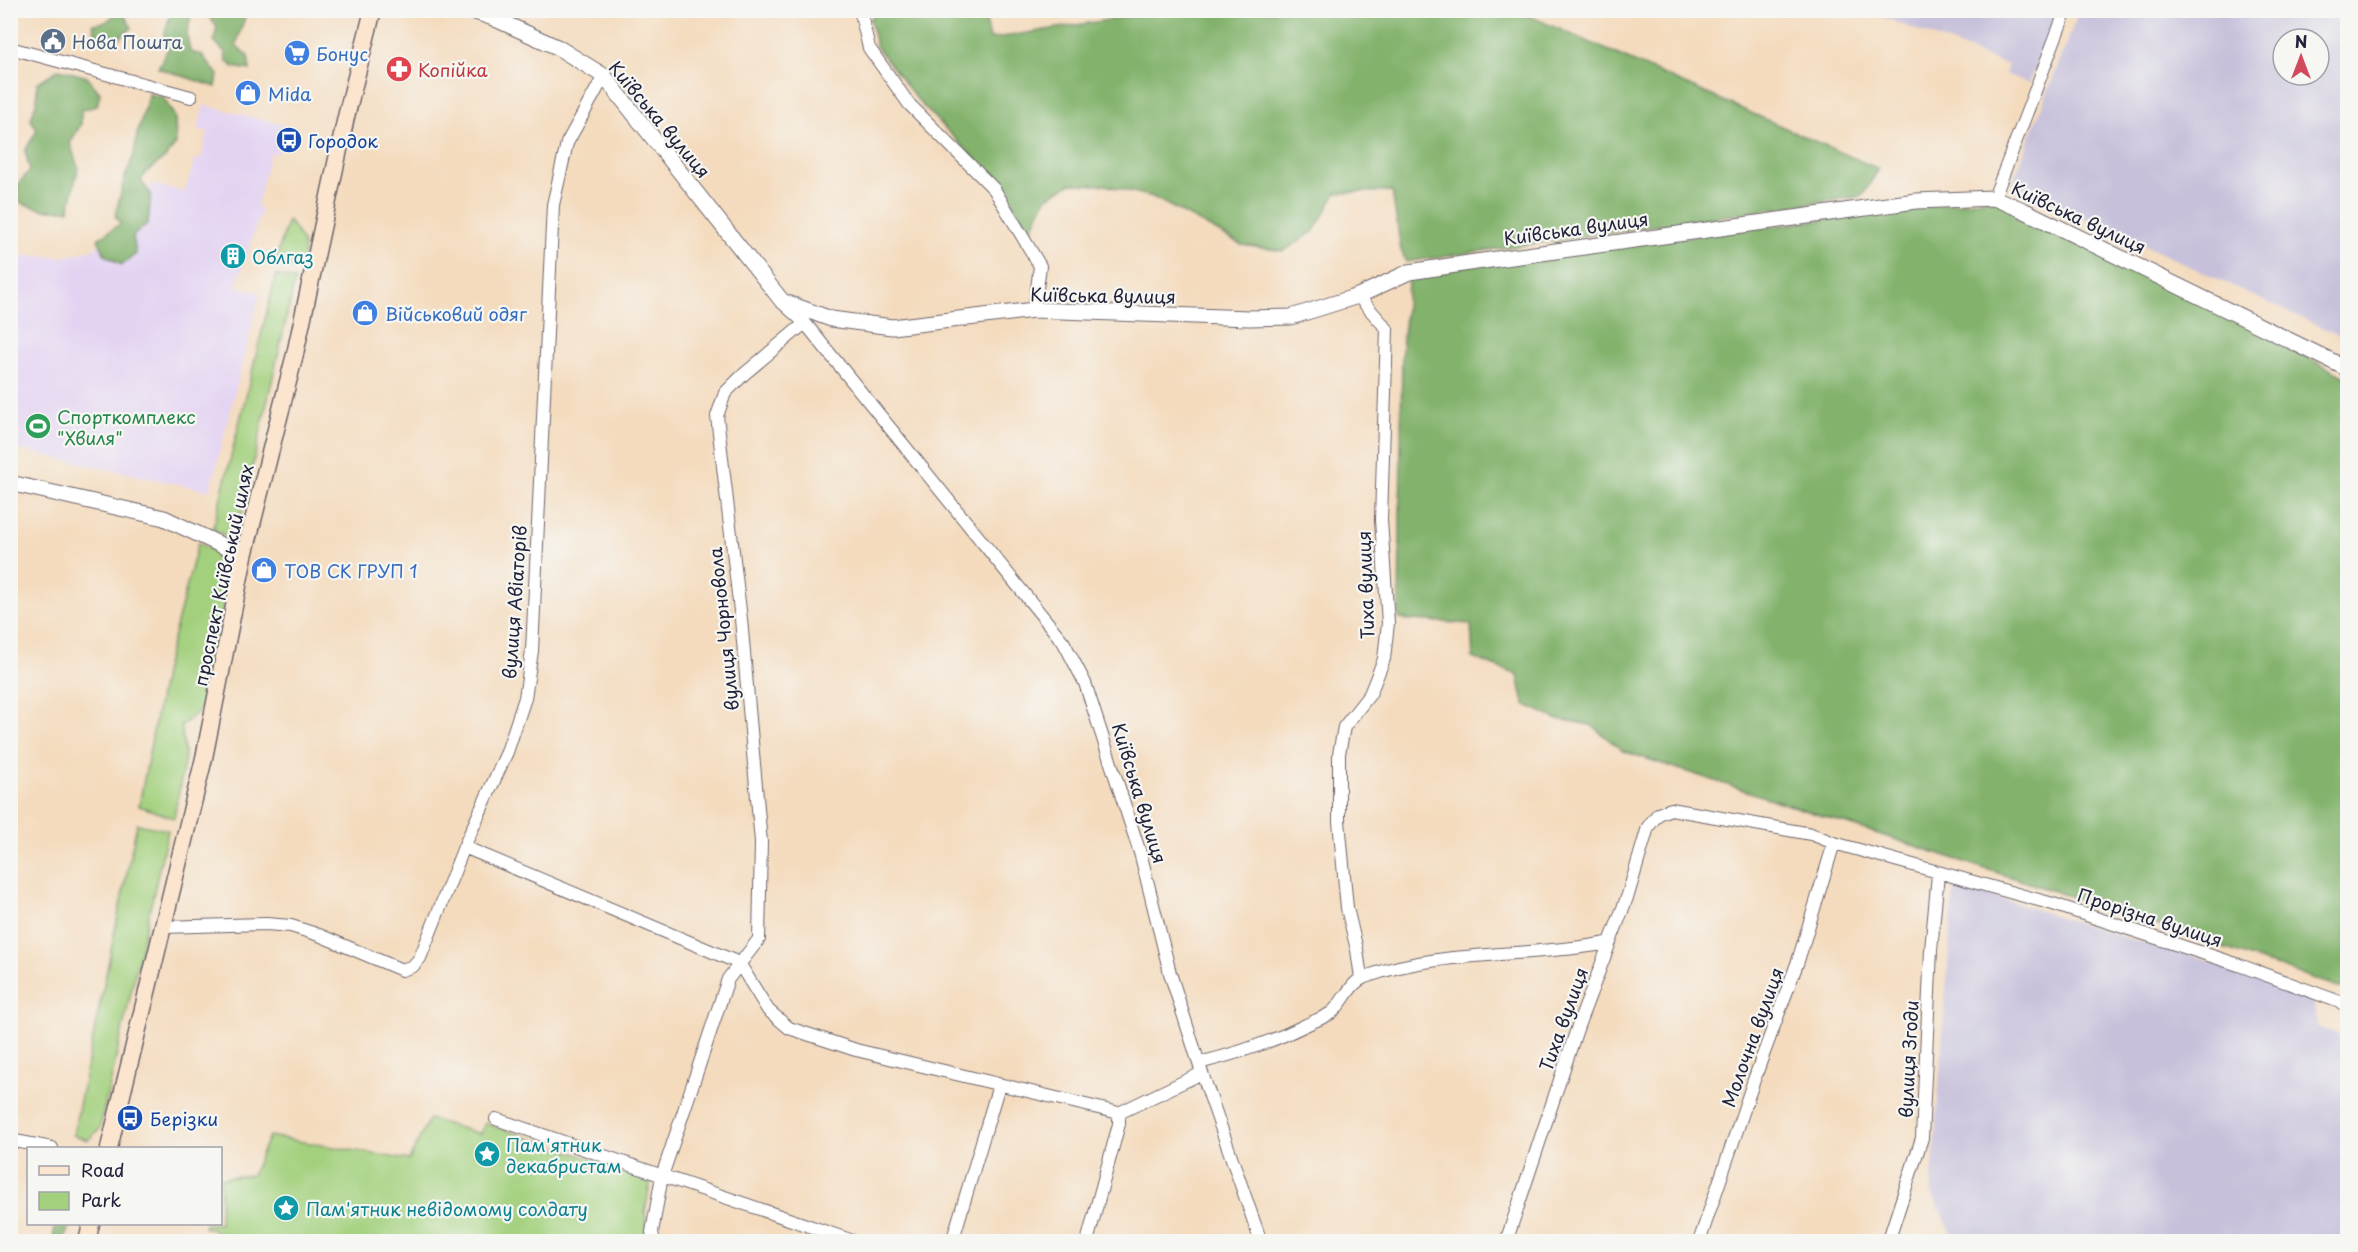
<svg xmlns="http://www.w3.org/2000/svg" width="2358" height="1252" viewBox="0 0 2358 1252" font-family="'Playpen Sans',sans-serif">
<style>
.built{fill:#e3d3f2}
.industrial{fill:#c6c0da;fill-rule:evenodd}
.green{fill:#a3d07d;stroke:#62795c;stroke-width:1.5}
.forest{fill:#82b26c;stroke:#526a54;stroke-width:1.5}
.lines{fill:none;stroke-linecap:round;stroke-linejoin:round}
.minor-casing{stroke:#6c6369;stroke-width:14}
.tertiary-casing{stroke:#6c6369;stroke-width:17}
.secondary-casing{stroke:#6c6369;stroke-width:19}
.minor{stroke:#fff;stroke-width:12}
.tertiary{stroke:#fff;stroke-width:15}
.secondary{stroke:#fbe5cf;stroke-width:16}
.labels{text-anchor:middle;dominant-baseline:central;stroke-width:4.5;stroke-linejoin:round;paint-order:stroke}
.service-label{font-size:18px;fill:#4e5e75;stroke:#f6f6f2;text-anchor:start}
.shop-label{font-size:18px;fill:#366cbe;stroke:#f6f6f2;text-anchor:start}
.health-label{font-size:18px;fill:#be3a42;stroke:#f6f6f2;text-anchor:start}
.street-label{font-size:18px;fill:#22223b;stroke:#f6f6f2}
.transit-label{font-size:18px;fill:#164399;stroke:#f6f6f2;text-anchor:start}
.culture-label{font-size:18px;fill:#0d838f;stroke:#f6f6f2;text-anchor:start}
.leisure-label{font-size:18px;fill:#27864d;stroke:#f6f6f2;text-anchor:start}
</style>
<rect width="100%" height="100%" fill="#f6f6f2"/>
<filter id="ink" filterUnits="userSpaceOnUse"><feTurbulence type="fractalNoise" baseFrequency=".0167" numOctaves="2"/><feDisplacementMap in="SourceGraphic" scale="12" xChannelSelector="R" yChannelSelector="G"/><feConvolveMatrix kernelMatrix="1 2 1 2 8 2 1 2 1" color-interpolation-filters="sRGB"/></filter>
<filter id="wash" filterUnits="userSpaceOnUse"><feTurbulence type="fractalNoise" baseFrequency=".008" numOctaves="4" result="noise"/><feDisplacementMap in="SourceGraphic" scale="24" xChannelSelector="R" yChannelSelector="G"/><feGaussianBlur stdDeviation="1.35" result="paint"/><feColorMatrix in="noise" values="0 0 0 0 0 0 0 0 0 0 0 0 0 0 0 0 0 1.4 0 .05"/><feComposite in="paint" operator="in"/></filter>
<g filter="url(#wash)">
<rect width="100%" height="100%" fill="#f4dbbe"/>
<path class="built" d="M 204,105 L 284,125 L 277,154 L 270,153 L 257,205 L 261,212 L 236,286 L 260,293 L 210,491 L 11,448 L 10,255 L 64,257 L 87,251 L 139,228 L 151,184 L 185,192 L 195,159 L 201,159 L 208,132 L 198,129 Z"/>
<path class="industrial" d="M 1867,11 L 2058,10 L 2058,11 L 2029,83 L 2005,74 L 2008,65 Z
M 2079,11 L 2347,11 L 2347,339 L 2012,184 ZM 2283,39 L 2319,39 L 2319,75 L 2283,75 Z
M 1954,884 L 2159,948 L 2174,949 L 2313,998 L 2317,1027 L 2347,1037 L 2347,1241 L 1956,1241 L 1931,1192 Z"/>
<path class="green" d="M 288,220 C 302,239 309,245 300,269 L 275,262 Z
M 276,275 L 295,280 L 237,534 L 226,536 L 213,529 Z
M 198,543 L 226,557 L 232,572 L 200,710 L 181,726 L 185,758 L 174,818 L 139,806 L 165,669 Z
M 137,824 L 168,830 L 100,1128 L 88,1140 L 73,1135 Z
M 429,1119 L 481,1134 L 485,1123 L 651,1179 L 645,1212 L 648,1241 L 247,1242 L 204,1227 L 205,1224 L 220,1224 L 221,1178 L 252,1175 L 269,1136 L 409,1160 Z"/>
<path class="forest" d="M 119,11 L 122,11 L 132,28 L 116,40 L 110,34 L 102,43 L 97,41 L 93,24 L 106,22 Z
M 171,11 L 192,11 L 187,34 L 190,52 L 202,55 L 218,75 L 216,87 L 158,68 L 170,45 L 164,36 Z
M 205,11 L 247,11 L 236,45 L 248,56 L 250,70 L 234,67 L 226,61 L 225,52 L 214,41 L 217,27 Z
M 878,11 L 984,11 L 990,39 L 1139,15 L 1139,11 L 1518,11 L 1879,169 L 1862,196 L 1406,262 L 1401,250 L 1392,191 L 1336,193 L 1314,231 L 1284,251 L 1242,245 L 1153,197 L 1105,185 L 1070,184 L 1047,197 L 1030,232 L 1003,187 L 920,103 L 876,46 L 870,19 Z
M 59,69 L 87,77 L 100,93 L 97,106 L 81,110 L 81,124 L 70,143 L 78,168 L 69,210 L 44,210 L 21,203 L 17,186 L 30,170 L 25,151 L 37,130 L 31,120 L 37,99 L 37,83 Z
M 149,94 L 163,97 L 175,117 L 176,144 L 165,158 L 145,173 L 141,181 L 151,194 L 148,223 L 133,236 L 136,254 L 122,265 L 105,255 L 98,239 L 121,223 L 115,216 L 125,177 L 134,155 L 137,134 Z
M 1994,198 L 2044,219 L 2347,378 L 2347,990 L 2103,907 L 1623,751 L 1591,725 L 1556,719 L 1524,704 L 1518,675 L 1473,658 L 1471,624 L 1399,619 L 1402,349 L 1409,272 Z
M 55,1224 L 69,1224 L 65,1241 L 53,1241 Z"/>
</g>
<g filter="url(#ink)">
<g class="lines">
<defs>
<path id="minor" d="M 860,10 L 869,48 L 909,104 L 994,189 L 1040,266 L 1034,310
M 10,48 L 191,97
M 1994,198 L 2066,10
M 1358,296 L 1387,329 L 1381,520 L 1388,623 L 1384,659 L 1370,694 L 1344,727 L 1339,754 L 1339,821 L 1347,908 L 1357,950 L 1361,978
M 785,305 L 805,323 L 1064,643 L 1085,683 L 1141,856 L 1170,973 L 1202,1073 L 1261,1242
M 464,847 L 739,963 L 768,1010 L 789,1028 L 856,1050 L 1119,1113 L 1202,1073
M 163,927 L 266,924 L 291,926 L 319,935 L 402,970 L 413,966 L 420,958 L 464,847 L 507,752 L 525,698 L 532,651 L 553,205 L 567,143 L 604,76
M 1199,1063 C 1236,1054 1272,1042 1306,1025 C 1314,1021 1323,1018 1331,1013 C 1343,1004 1350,982 1365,977 C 1442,949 1528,958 1608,943
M 496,1119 L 856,1242
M 10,1140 L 52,1148
M 654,1242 L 652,1232 L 662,1176 L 728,979 L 759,939 L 761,842 L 741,619 L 717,416 L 725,393 L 743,375 L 805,323
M 952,1242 L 999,1085
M 1087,1242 L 1119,1124 L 1119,1113
M 1506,1242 L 1578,1026 L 1628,895 L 1648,827 L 1658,814 L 1671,809 L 1811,834 L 1834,843 L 2053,904 L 2239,965 L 2348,1005
M 1699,1242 L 1755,1077 L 1798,961 L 1834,843
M 1888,1242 L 1922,1138 L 1931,950 L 1938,874"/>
<path id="tertiary" d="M 469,10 L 493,18 L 557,47 L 604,76 L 782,301 L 831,319 L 892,327 L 1034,310 L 1249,318 L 1291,317 L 1358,296 L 1409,272 L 1476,262 L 1916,201 L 1994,198 L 2023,210 L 2348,369
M 10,483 L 164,518 L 244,556"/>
<path id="secondary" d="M 109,1148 L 204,758 L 244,556 L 295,354 L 346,117 L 373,10
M 87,1242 L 91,1224"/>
</defs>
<use href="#minor" class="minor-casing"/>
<use href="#tertiary" class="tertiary-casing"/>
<use href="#secondary" class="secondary-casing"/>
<use href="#minor" class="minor"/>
<use href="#tertiary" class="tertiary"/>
<use href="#secondary" class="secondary"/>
</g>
</g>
<defs>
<symbol id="civic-disc" viewBox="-11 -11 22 22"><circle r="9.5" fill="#5c6f8a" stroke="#f6f6f2"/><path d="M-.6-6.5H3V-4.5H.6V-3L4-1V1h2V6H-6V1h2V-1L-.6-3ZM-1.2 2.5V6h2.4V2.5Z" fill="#fff"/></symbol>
<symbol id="supermarket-disc" viewBox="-11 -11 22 22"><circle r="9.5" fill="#3f7fe0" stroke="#f6f6f2"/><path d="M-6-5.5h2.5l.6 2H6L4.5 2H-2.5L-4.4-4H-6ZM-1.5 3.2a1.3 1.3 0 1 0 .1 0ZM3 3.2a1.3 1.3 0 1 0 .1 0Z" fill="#fff"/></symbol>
<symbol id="pharmacy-disc" viewBox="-11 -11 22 22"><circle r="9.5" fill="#e0444e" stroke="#f6f6f2"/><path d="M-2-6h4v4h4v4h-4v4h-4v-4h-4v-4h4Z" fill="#fff"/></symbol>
<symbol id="shop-disc" viewBox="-11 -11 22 22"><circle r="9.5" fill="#3f7fe0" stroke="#f6f6f2"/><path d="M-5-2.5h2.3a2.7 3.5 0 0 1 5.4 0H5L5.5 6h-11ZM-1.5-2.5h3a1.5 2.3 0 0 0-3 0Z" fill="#fff"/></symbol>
<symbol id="bus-disc" viewBox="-11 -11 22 22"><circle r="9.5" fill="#1a4fb4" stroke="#f6f6f2"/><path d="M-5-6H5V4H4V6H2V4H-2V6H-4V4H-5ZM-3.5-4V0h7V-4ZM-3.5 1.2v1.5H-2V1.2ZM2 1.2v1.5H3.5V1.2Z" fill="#fff"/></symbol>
<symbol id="building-disc" viewBox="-11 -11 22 22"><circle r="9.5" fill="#0f9aa8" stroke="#f6f6f2"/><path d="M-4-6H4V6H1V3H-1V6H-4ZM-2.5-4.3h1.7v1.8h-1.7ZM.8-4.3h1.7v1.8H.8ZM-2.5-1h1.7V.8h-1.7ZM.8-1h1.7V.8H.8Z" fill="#fff"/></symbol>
<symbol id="stadium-disc" viewBox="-11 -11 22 22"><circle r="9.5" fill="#2e9e5b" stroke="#f6f6f2"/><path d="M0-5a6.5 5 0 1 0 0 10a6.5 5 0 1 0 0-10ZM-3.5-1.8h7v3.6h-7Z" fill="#fff"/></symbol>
<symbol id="sight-disc" viewBox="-11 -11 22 22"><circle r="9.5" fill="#0f9aa8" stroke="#f6f6f2"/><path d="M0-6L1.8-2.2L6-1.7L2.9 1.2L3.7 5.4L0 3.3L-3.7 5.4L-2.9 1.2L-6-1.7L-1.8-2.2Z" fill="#fff"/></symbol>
</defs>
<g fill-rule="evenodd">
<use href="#civic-disc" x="38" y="26" width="30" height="30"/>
<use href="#supermarket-disc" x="282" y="38" width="30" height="30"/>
<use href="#pharmacy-disc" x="384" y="54" width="30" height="30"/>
<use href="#shop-disc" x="233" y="78" width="30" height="30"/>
<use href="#bus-disc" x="274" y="125" width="30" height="30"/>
<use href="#building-disc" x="218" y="241" width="30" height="30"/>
<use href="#shop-disc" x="350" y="298" width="30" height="30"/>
<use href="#stadium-disc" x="23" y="411" width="30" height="30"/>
<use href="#shop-disc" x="249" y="555" width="30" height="30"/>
<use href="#bus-disc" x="115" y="1103" width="30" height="30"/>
<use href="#sight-disc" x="472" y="1139" width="30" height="30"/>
<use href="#sight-disc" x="271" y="1193" width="30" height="30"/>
</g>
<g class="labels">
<g class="service-label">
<text x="72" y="41">Нова Пошта</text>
</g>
<g class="shop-label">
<text x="316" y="53">Бонус</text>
<text x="268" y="93">Mida</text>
<text x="385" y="313">Військовий одяг</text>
<text x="284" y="570">ТОВ СК ГРУП 1</text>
</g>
<g class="health-label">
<text x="418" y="69">Копійка</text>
</g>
<g class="street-label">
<text transform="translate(660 119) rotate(50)">Київська вулиця</text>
<text transform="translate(2079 217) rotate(25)">Київська вулиця</text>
<text transform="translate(1576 228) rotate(-8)">Київська вулиця</text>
<text transform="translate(1103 295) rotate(1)">Київська вулиця</text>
<text transform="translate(223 575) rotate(-78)">проспект Київський шлях</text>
<text transform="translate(1365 585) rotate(-92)">Тиха вулиця</text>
<text transform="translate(514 602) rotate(-86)">вулиця Авіаторів</text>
<text transform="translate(723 629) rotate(-96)">вулиця Чорновола</text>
<text transform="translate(1140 793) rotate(73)">Київська вулиця</text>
<text transform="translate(2150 917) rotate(18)">Прорізна вулиця</text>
<text transform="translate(1563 1019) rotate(-70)">Тиха вулиця</text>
<text transform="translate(1752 1037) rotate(-70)">Молочна вулиця</text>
<text transform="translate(1908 1059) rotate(-87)">вулиця Згоди</text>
</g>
<g class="transit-label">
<text x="308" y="140">Городок</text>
<text x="150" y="1118">Берізки</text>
</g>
<g class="culture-label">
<text x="252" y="256">Облгаз</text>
<text x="506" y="1144">Пам'ятник<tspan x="506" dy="21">декабристам</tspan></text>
<text x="306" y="1208">Пам'ятник невідомому солдату</text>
</g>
<g class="leisure-label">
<text x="57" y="416">Спорткомплекс<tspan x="57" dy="21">"Хвиля"</tspan></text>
</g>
</g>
<rect width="2358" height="1252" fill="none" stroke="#f6f6f2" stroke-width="36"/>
<rect x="27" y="1147" width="195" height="78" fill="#f6f6f2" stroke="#a1a1a9" stroke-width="1.5"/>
<rect x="39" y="1166" width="30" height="9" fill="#fbe5cf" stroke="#a1a1a9" stroke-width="1.5"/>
<text x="81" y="1177" font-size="18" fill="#22223b">Road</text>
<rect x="39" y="1192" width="30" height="18" fill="#a3d07d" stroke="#a1a1a9" stroke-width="1.5"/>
<text x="81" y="1207" font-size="18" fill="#22223b">Park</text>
<g transform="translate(2301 57)"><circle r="28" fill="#f6f6f2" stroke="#a1a1a9" stroke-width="1.5"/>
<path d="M0-4.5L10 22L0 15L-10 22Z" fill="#d1495b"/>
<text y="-9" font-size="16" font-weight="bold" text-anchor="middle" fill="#22223b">N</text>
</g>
</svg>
